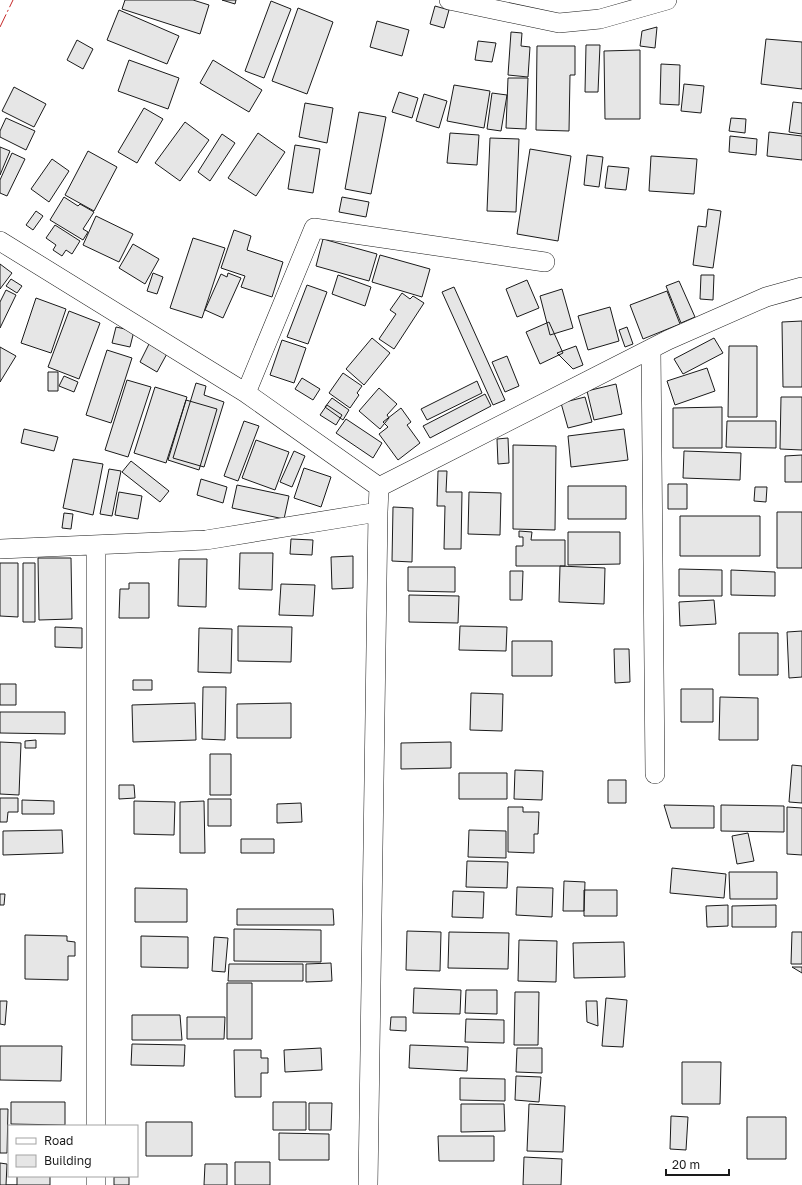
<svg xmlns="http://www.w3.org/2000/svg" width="802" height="1185" viewBox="0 0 802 1185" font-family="'Golos Text',sans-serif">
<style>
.building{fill:#e6e6e6;stroke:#1a1a1a}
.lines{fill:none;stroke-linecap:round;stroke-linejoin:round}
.minor-casing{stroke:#1a1a1a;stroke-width:20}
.minor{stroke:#fff;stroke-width:19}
.power{stroke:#c62828;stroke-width:1;stroke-dasharray:14 3 2 3;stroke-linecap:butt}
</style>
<rect width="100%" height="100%" fill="#fff"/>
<path class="building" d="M 125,0 L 193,0 L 209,5 L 200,34 L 122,9 Z
M 222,0 L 236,0 L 235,4 Z
M 271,1 L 291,9 L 264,78 L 245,71 Z
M 435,6 L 449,10 L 444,28 L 430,24 Z
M 298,8 L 333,22 L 307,94 L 272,81 Z
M 119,10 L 179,36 L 167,64 L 107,40 Z
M 377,21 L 409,30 L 402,56 L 370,47 Z
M 657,27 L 655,48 L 640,46 L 642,31 Z
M 511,32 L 522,33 L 521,46 L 530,47 L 528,77 L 508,75 Z
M 766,39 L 802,42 L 802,89 L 761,84 Z
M 77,40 L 93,49 L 83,69 L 67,60 Z
M 478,41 L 496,43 L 492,62 L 475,60 Z
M 586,45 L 600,45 L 598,92 L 585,92 Z
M 537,46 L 575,46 L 575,75 L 570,75 L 569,131 L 536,130 Z
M 640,50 L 640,119 L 605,119 L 604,51 Z
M 129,60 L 179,78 L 168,109 L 118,91 Z
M 213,60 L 262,90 L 249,112 L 200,83 Z
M 661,64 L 680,65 L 679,105 L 660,104 Z
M 508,78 L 528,78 L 526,129 L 506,128 Z
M 684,84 L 704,86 L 701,113 L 681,111 Z
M 454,85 L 490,91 L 484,128 L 447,121 Z
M 14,87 L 46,104 L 34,127 L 2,111 Z
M 399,92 L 418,98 L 412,118 L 392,112 Z
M 492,93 L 507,95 L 501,131 L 487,129 Z
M 424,94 L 447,101 L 439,128 L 416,121 Z
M 793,102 L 802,103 L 802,134 L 789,132 Z
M 305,103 L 333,108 L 327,143 L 299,137 Z
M 144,108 L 163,119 L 137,163 L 118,152 Z
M 359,112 L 386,117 L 371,194 L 345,189 Z
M 6,118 L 35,131 L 26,150 L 0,137 L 0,131 Z
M 731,118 L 746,119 L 745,133 L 729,131 Z
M 185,122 L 209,140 L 180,181 L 155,163 Z
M 769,132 L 802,136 L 802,160 L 767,156 Z
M 258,133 L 285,152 L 256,196 L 228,178 Z
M 450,133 L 479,135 L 477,165 L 447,163 Z
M 222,134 L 235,143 L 210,181 L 198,172 Z
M 730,136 L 757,139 L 756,155 L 729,152 Z
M 490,138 L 519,139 L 516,212 L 487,211 Z
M 295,145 L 320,149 L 313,193 L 288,189 Z
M 0,147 L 10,151 L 0,175 Z
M 530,149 L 571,156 L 558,241 L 517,234 Z
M 88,151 L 117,167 L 94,211 L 65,195 Z
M 12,153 L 25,159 L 7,196 L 0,193 L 0,180 Z
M 587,155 L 603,157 L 599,187 L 584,185 Z
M 651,156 L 697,159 L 694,194 L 649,191 Z
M 52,159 L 69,171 L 49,202 L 31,189 Z
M 608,166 L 629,168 L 626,190 L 605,188 Z
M 64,197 L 78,206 L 80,204 L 94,212 L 83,229 L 88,232 L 83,240 L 50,220 Z
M 342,197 L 369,202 L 366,217 L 339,212 Z
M 708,209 L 721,211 L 713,268 L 693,265 L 698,226 L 706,227 Z
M 36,211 L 43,216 L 33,230 L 26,225 Z
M 96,216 L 133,234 L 119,262 L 83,245 Z
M 55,225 L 80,241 L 72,254 L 66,250 L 62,256 L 53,250 L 56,245 L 46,238 Z
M 234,230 L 251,236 L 247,250 L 283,262 L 272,297 L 241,287 L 245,276 L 221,268 Z
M 193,238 L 225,248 L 202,318 L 170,308 Z
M 323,239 L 377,254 L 369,281 L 316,266 Z
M 133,244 L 159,259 L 145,284 L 119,268 Z
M 380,255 L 430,269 L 422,297 L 372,282 Z
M 0,264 L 12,273 L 0,289 Z
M 153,273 L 163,277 L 157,294 L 147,291 Z
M 228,273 L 241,278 L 223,318 L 205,310 L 221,274 L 227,277 Z
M 338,275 L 371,287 L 365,306 L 332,294 Z
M 701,275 L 714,275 L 713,300 L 700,299 Z
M 11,279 L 22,286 L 17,293 L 6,286 Z
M 527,280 L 539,308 L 517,317 L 506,289 Z
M 679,281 L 695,317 L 681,323 L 666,286 Z
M 307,285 L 327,292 L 308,344 L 287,337 Z
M 454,287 L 505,400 L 493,405 L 442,292 Z
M 562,289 L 573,328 L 550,335 L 540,296 Z
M 6,290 L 16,295 L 0,328 L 0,302 Z
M 667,291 L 680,324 L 643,339 L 630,305 Z
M 402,293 L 410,299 L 413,296 L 424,303 L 394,349 L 379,339 L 396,314 L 390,310 Z
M 36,298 L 66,309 L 51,353 L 21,343 Z
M 610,307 L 619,341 L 588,350 L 578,316 Z
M 69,311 L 100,323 L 79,379 L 48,367 Z
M 802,321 L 802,387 L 783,387 L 782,322 Z
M 549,322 L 563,353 L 540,364 L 526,332 Z
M 116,327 L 134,331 L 130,347 L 112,343 Z
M 627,327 L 633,344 L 625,347 L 619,330 Z
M 372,338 L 390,353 L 364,385 L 346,369 Z
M 714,338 L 723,353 L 683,374 L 674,359 Z
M 151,340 L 169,350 L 157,372 L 140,362 Z
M 282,340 L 306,348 L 294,383 L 270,375 Z
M 576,346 L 583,365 L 573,369 L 557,353 Z
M 729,346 L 757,346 L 757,417 L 728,417 Z
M 0,347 L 16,356 L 0,382 Z
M 107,350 L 132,358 L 111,423 L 86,415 Z
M 507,356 L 519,386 L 505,392 L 492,362 Z
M 707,368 L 715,391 L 675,405 L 667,381 Z
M 48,372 L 58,372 L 58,391 L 48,391 Z
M 343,373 L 362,386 L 357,393 L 359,395 L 350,408 L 329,393 Z
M 64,376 L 78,382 L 74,392 L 59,386 Z
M 302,378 L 320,389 L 313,400 L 295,389 Z
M 127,380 L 151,387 L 128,457 L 105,450 Z
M 477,381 L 482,393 L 427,420 L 421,409 Z
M 196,383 L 206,386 L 204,395 L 224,402 L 204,467 L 173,458 Z
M 616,384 L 622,414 L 594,420 L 587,391 Z
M 155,387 L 187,397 L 166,463 L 134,453 Z
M 379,388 L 397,404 L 387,415 L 389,418 L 380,429 L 359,411 Z
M 485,394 L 491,406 L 430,438 L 423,426 Z
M 585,397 L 592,422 L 568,428 L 561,403 Z
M 781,397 L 802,397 L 802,450 L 780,449 Z
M 332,398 L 349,410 L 343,420 L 325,407 Z
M 186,400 L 217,409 L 199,470 L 168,460 Z
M 327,405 L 342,415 L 336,425 L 320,415 Z
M 722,407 L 722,448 L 673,448 L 673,408 Z
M 401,408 L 411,422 L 407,425 L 420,443 L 398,460 L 379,434 L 388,427 L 383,422 Z
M 346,419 L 382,443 L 373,458 L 336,433 Z
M 244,421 L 259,426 L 238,481 L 224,476 Z
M 727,421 L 776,421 L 776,448 L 726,447 Z
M 24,429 L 58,437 L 54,451 L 21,443 Z
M 624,429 L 628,460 L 571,467 L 568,436 Z
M 508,438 L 509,463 L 498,464 L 497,439 Z
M 256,440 L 289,452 L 275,490 L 242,478 Z
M 513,445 L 556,446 L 555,530 L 513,529 Z
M 294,451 L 305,456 L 292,487 L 280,482 Z
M 684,451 L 741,453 L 740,480 L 683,478 Z
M 802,455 L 802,482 L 785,482 L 785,456 Z
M 73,459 L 103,464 L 93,515 L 63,508 Z
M 131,461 L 169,491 L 160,502 L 122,472 Z
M 304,468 L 331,477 L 321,507 L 294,498 Z
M 109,469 L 121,471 L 112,516 L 100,514 Z
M 438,471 L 447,471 L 446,492 L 462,492 L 461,549 L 444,549 L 445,506 L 437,506 Z
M 201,479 L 227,487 L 223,503 L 197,495 Z
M 668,484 L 687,484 L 687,509 L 668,509 Z
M 237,485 L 289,496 L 284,519 L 232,508 Z
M 568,486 L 626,486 L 626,519 L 568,519 Z
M 755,487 L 767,487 L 766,502 L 754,501 Z
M 119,492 L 142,496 L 138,519 L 115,515 Z
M 469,492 L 501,493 L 500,535 L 468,534 Z
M 393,507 L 413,508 L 412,562 L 392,561 Z
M 777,512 L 802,512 L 802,568 L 777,568 Z
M 64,513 L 73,514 L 71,529 L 62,528 Z
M 680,516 L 760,516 L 760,556 L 680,556 Z
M 519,531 L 532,532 L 531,540 L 565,540 L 565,566 L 516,566 L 516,546 L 523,546 L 523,537 L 519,537 Z
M 568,532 L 620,532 L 620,564 L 568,565 Z
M 291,539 L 313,540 L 312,555 L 290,554 Z
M 240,553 L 273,553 L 272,590 L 239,589 Z
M 353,556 L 353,588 L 332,589 L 331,557 Z
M 38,558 L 71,558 L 72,619 L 39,620 Z
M 179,559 L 207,559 L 206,607 L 178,606 Z
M 0,563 L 18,563 L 18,617 L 0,616 Z
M 23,563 L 35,563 L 35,622 L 23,622 Z
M 560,566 L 605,568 L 604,604 L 559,602 Z
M 408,567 L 455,567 L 455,592 L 408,591 Z
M 679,569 L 722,570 L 722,596 L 679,596 Z
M 731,570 L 775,572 L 775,596 L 731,595 Z
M 510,571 L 523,571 L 522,600 L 510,600 Z
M 129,583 L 149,583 L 149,618 L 119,618 L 120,589 L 129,589 Z
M 281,584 L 315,585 L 313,616 L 279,615 Z
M 409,595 L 459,596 L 458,623 L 409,622 Z
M 714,600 L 716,624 L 680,626 L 679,602 Z
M 238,626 L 292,627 L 291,662 L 238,661 Z
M 460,626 L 507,627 L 506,651 L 459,650 Z
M 55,627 L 82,628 L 82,648 L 55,647 Z
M 199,628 L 232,629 L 231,673 L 198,672 Z
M 802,631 L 802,677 L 789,678 L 787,632 Z
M 739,633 L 778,633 L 778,675 L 739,675 Z
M 512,641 L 552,641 L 552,676 L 512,676 Z
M 614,649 L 629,649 L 630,682 L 615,683 Z
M 133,680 L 152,680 L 152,690 L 133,690 Z
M 0,684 L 16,684 L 16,705 L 0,705 Z
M 203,687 L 226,687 L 225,740 L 202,739 Z
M 681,689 L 713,689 L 713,722 L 681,722 Z
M 471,693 L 503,694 L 502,731 L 470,730 Z
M 720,697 L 758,698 L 758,740 L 719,740 Z
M 195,703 L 196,740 L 133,742 L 132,705 Z
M 291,703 L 291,738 L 237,738 L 237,704 Z
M 0,712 L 65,712 L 65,734 L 0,733 Z
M 36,740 L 36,748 L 25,748 L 25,741 Z
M 0,742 L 21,743 L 19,795 L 0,794 Z
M 451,742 L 451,768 L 401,769 L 401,743 Z
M 210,754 L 231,754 L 231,795 L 210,795 Z
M 792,765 L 802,766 L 802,803 L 789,802 Z
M 515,770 L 543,771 L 542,800 L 514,799 Z
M 459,773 L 507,773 L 507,799 L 459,799 Z
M 608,780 L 626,780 L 626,803 L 608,803 Z
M 119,785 L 134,785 L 135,798 L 119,799 Z
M 0,798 L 18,798 L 18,812 L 8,812 L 7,822 L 0,822 Z
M 208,799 L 231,799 L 231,826 L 208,826 Z
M 22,800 L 54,801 L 54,814 L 22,814 Z
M 134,801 L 175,802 L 174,835 L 134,834 Z
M 204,801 L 205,853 L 180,853 L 180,802 Z
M 301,803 L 302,822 L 277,823 L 277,804 Z
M 664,805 L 714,806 L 714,828 L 671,828 Z
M 721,805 L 784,806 L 784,832 L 721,831 Z
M 508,807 L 523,807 L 523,812 L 539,812 L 538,834 L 534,834 L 534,853 L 508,852 Z
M 787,807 L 802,808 L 802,855 L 787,854 Z
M 62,830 L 63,853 L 3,855 L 3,831 Z
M 469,830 L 506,831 L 506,858 L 468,857 Z
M 748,833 L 754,861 L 737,864 L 732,836 Z
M 241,839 L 274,839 L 274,853 L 241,853 Z
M 467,861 L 508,862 L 507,888 L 466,887 Z
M 672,868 L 726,874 L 724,898 L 670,893 Z
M 729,872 L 777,872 L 777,899 L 730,899 Z
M 564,881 L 585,882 L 584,911 L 563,911 Z
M 517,887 L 553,888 L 552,917 L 516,915 Z
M 135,888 L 187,889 L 187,922 L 135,922 Z
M 584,890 L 617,890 L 617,916 L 584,916 Z
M 453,891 L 484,892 L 483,918 L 452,917 Z
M 0,894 L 5,894 L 4,905 L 0,905 Z
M 728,905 L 728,926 L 707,927 L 706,906 Z
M 776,905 L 776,927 L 732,927 L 732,906 Z
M 237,909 L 333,909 L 334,925 L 237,925 Z
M 234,929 L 321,930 L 321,962 L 234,961 Z
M 407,931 L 441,932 L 440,971 L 406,970 Z
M 449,932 L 509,933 L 508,969 L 448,968 Z
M 792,932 L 802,932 L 802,964 L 791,964 Z
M 25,935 L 67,936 L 67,941 L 75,942 L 75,956 L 68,956 L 68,980 L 25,979 Z
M 141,936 L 188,937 L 188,968 L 141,967 Z
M 214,937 L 228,938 L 225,972 L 212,971 Z
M 519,940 L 557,941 L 556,982 L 518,981 Z
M 624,942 L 625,977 L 574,978 L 573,943 Z
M 331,963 L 332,981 L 306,982 L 306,964 Z
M 229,964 L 303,964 L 303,981 L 228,981 Z
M 792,967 L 802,967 L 802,973 Z
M 227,983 L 252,983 L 252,1039 L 227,1039 Z
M 414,988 L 461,990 L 460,1014 L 413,1013 Z
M 466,990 L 497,990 L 497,1014 L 465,1013 Z
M 515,992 L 539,992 L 538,1045 L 514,1045 Z
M 606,998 L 627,1000 L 623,1047 L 602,1046 Z
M 0,1001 L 7,1001 L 5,1025 L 0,1024 Z
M 586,1001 L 597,1001 L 598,1026 L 587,1022 Z
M 132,1015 L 180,1015 L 182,1040 L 132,1040 Z
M 187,1017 L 225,1017 L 224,1039 L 187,1039 Z
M 391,1017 L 406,1017 L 406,1031 L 390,1030 Z
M 466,1019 L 504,1020 L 504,1043 L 465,1042 Z
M 132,1044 L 185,1045 L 184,1066 L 131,1065 Z
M 410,1045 L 468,1047 L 467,1071 L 409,1068 Z
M 0,1046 L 62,1046 L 61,1081 L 0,1080 Z
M 321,1048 L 322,1070 L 285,1072 L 284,1050 Z
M 517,1048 L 542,1048 L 542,1073 L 516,1072 Z
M 234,1050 L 261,1050 L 261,1058 L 268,1058 L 268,1073 L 261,1073 L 261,1097 L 235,1097 Z
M 682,1062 L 721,1062 L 720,1104 L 682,1104 Z
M 516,1076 L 541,1077 L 539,1102 L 515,1100 Z
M 460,1078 L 505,1079 L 505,1101 L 460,1100 Z
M 11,1102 L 65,1102 L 65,1125 L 11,1124 Z
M 273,1102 L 306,1102 L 306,1130 L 273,1130 Z
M 309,1103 L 332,1103 L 331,1130 L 309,1130 Z
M 461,1104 L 504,1104 L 505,1131 L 461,1132 Z
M 529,1104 L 565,1106 L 563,1152 L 527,1151 Z
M 0,1109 L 8,1109 L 7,1153 L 0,1153 Z
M 671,1116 L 688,1117 L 686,1150 L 670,1149 Z
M 747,1117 L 786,1117 L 786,1159 L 747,1159 Z
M 146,1122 L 192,1122 L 192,1156 L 146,1156 Z
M 279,1133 L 329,1134 L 329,1160 L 279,1160 Z
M 438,1136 L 494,1136 L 494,1161 L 439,1161 Z
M 524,1157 L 562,1159 L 561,1185 L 523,1185 Z
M 235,1162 L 270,1162 L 270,1185 L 235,1185 Z
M 0,1163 L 7,1164 L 6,1185 L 17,1185 L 17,1176 L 50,1176 L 50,1185 L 0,1185 Z
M 205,1164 L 227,1164 L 227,1185 L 204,1185 Z
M 114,1177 L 129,1177 L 129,1185 L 114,1185 Z"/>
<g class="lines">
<defs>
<path id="minor" d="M 449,0 L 559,23 L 600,19 L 667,0
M 0,241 L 246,393 L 379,487
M 651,349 L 655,774
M 246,393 L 314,228 L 545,262
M 96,545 L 96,1126
M 0,549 L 206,540 L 378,512 L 379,487 L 668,340 L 766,297 L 802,287
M 96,1176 L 96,1185
M 368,1185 L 378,512"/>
</defs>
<use href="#minor" class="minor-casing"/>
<use href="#minor" class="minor"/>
<path class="power" d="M 0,27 L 13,0"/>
</g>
<rect x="8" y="1125" width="130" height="52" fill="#ffffff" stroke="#a3a3a3"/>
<rect x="16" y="1138" width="20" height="6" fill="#ffffff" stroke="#a3a3a3"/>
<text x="44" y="1145" font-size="12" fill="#1a1a1a">Road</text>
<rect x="16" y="1155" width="20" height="12" fill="#e6e6e6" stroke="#a3a3a3"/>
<text x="44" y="1165" font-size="12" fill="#1a1a1a">Building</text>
<path d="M666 1169v6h63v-6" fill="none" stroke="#1a1a1a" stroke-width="2"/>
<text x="672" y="1169" font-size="12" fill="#1a1a1a" stroke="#ffffff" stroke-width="3" paint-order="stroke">20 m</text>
</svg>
